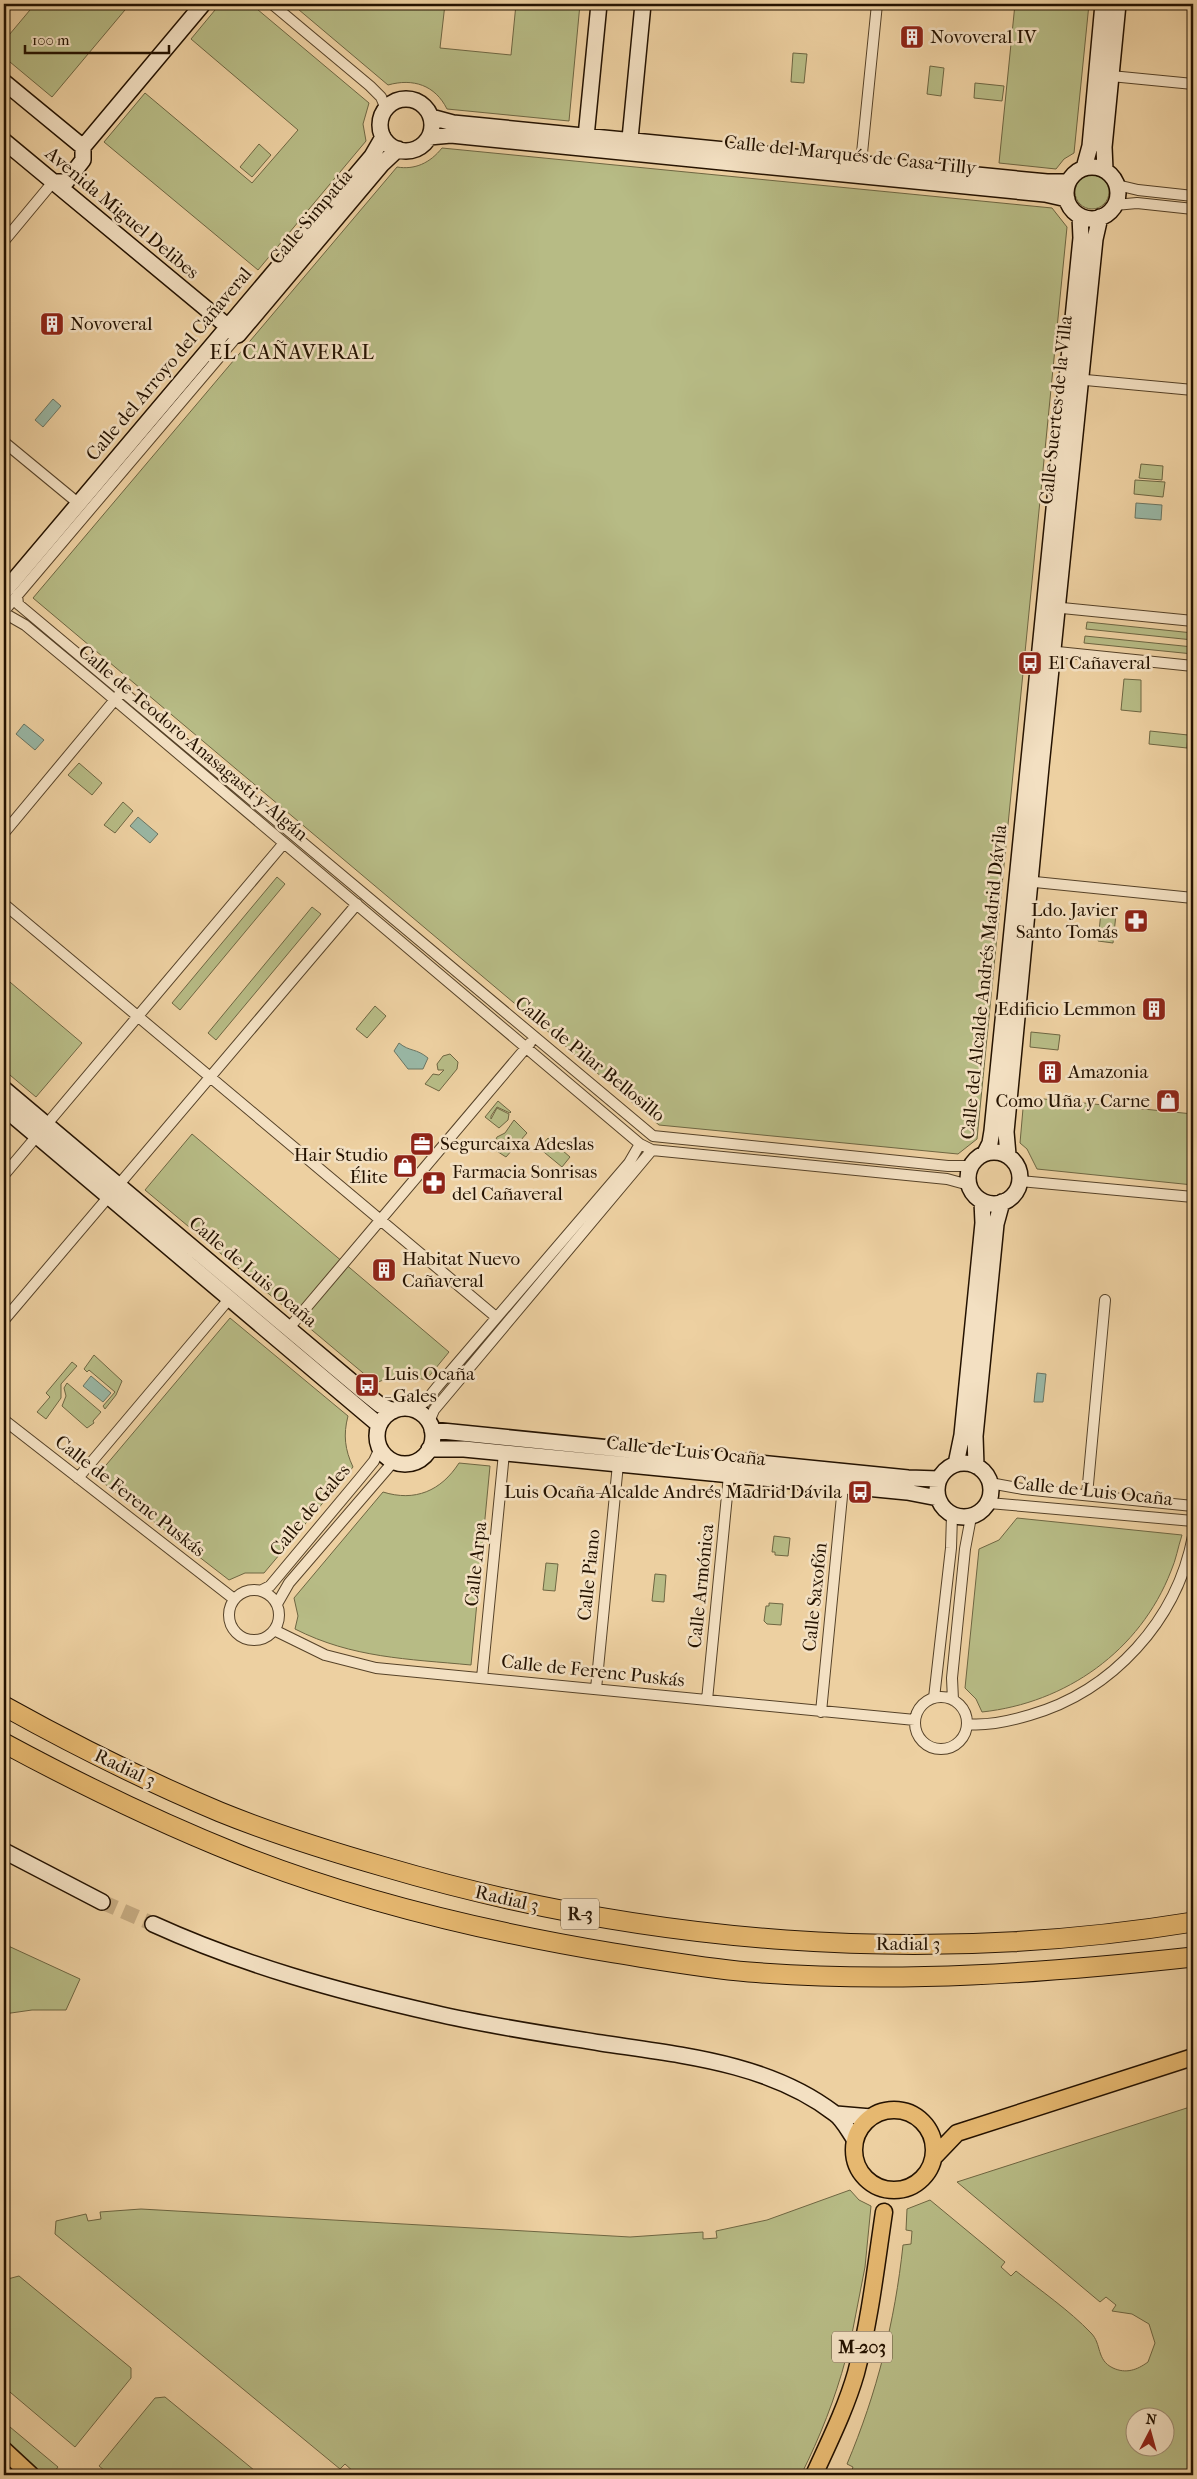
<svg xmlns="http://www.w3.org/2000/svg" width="1197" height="2479" viewBox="0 0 1197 2479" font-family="'IM FELL French Canon',serif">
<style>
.green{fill:#b7bb85;stroke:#6e6642;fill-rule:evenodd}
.water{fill:#99b7a5;stroke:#6a7563}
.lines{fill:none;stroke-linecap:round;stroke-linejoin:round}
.secondary-tunnel{stroke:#c5aa81;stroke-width:15;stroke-dasharray:15 8;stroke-linecap:butt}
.street-casing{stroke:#564228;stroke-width:12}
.secondary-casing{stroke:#241200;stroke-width:18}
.primary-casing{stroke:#241200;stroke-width:19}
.highway-casing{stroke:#241200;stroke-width:21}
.street{stroke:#f3e0c2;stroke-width:10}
.secondary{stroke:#f3e0c2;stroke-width:15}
.primary{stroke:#e6b870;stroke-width:16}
.highway{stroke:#e6b870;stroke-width:19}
.labels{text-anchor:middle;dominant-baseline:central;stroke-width:5;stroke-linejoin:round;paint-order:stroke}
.shield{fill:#f3e0c2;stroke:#62503a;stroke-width:1}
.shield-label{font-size:18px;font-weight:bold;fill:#241200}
.poi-label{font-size:19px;fill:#241200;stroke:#f3e0c2;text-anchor:start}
.street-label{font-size:19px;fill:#241200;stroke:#f3e0c2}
.quarter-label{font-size:21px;letter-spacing:1px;fill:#241200;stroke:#f3e0c2}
</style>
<rect width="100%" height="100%" fill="#edd0a1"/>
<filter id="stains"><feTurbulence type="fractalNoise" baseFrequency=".004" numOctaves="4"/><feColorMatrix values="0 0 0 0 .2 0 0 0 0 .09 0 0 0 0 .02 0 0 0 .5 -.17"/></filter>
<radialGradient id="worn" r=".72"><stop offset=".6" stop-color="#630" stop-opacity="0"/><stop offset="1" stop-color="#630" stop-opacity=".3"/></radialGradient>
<path class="green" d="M 35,4 L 130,4 L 52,97 L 4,57 L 4,41 Z
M 220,4 L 251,4 L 369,103 L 363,124 L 366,141 L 258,270 L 104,142 L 145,93 L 252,183 L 298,130 L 191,39 Z
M 292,4 L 445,4 L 440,48 L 511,55 L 516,4 L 580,4 L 569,121 L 447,109 C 435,85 413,78 388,85 Z
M 1015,4 L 1089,4 L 1074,153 L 1064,159 L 1056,169 L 999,163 Z
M 793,53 L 807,54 L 804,83 L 791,82 Z
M 930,66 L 944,68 L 941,96 L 927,94 Z
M 975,83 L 1004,86 L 1002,101 L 974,98 Z
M 259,144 L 271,155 L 252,177 L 240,167 Z
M 442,148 L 1052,208 L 1067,227 L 977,1139 L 958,1154 L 659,1125 L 33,598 L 397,167 C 415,170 430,163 442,148 Z
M1075 192a17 17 0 1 1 34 0a17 17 0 1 1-34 0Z
M 1141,464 L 1163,466 L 1162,480 L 1139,478 Z
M 1135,480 L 1165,482 L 1163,497 L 1134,494 Z
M 1087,622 L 1193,633 L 1193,640 L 1086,629 Z
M 1085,636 L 1193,647 L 1193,654 L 1084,643 Z
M 1124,679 L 1141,680 L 1141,712 L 1121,710 Z
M 1150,731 L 1188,735 L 1187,748 L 1149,744 Z
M 79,763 L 102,783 L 92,795 L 68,775 Z
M 123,802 L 133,811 L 115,833 L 104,825 Z
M 277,877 L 285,884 L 180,1010 L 172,1003 Z
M 312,907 L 321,914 L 216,1040 L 208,1033 Z
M 1101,912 L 1116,914 L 1113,943 L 1098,941 Z
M 4,977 L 82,1043 L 36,1097 L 4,1070 Z
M 375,1006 L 386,1016 L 367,1038 L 356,1029 Z
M 1031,1032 L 1060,1035 L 1058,1050 L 1030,1047 Z
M 450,1054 L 458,1062 L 457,1069 L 439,1091 L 425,1084 L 433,1074 L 439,1075 L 444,1070 L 438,1070 L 437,1064 L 443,1056 Z
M 1024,1097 L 1193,1114 L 1193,1185 L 1037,1169 L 1027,1149 L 1020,1143 Z
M 498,1101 L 511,1112 L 510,1113 L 497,1107 L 491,1116 L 491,1119 L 497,1108 L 509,1114 L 508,1120 L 499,1128 L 485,1117 Z
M 514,1120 L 527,1133 L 506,1157 L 492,1148 L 497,1137 L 505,1133 Z
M 192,1134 L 449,1352 L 426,1380 C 408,1375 393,1376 375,1383 L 145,1190 Z
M 548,1138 L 570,1157 L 562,1167 L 539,1148 Z
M 230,1318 L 348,1416 C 343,1435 345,1450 353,1467 L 264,1573 L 245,1573 L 229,1580 L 96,1477 Z
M 94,1355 L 122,1381 L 116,1395 L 105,1409 L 103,1406 L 115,1392 L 89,1370 L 87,1372 L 84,1369 Z
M 72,1362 L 77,1366 L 61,1384 L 61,1398 L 46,1419 L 37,1412 L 50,1397 L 46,1393 Z
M 67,1383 L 101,1412 L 93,1421 L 94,1423 L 87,1428 L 62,1406 L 66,1396 L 64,1388 Z
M 459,1463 L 490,1466 L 471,1665 C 408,1659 352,1658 295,1629 L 298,1616 L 294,1598 L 383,1492 C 415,1502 441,1491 459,1463 Z
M 1017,1518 L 1182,1535 C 1178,1547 1176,1560 1171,1571 C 1140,1651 1066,1703 982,1712 L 976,1699 L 965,1688 L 979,1549 L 999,1540 Z
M 774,1536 L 790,1538 L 788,1556 L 775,1555 L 775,1552 L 772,1552 Z
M 546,1563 L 558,1564 L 555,1591 L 543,1590 Z
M 655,1574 L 666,1575 L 664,1602 L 652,1601 Z
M 769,1603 L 783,1604 L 781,1625 L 767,1624 L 764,1621 L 766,1606 L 769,1606 Z
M 4,1944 L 80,1979 L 66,2010 L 32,2010 L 4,2014 Z
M 1193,2106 L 1193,2470 L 1187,2475 L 850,2475 L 853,2467 L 847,2464 C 877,2393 895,2321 903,2245 L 911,2244 L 912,2231 L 906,2230 L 907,2209 L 930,2200 L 1005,2262 L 1001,2267 L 1011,2276 L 1016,2271 C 1041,2291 1069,2310 1091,2333 C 1102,2344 1096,2360 1113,2368 C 1126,2374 1137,2370 1148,2362 L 1155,2343 L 1149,2324 L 1132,2314 L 1112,2311 L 1116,2305 L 1106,2297 L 1100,2302 L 957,2182 ZM 1164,2416 L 1164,2446 L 1134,2446 L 1134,2416 Z
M 850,2190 L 859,2200 L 871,2206 L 865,2267 L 850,2344 L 843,2342 L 840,2356 L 846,2358 C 835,2399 820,2437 801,2475 L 353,2475 L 355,2473 L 345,2464 L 340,2469 L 55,2234 L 56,2221 L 86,2214 L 88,2221 L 101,2219 L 100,2212 L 141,2209 L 630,2237 L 703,2232 L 703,2239 L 717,2238 L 716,2231 L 767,2220 Z
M 19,2276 L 131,2368 L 131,2378 L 75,2447 L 4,2387 L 4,2280 Z
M 165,2397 L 260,2475 L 110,2475 L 99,2466 L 155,2398 Z
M 4,2422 L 58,2467 L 52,2475 L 4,2475 Z"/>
<path class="water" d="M 53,399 L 61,406 L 43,427 L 35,420 Z
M 1136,503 L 1162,505 L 1161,520 L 1135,518 Z
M 24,724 L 44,740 L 35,750 L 16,734 Z
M 138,817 L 158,834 L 150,843 L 130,826 Z
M 399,1043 C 410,1052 416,1048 428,1058 L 423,1069 L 408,1069 L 394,1051 Z
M 1037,1373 L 1046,1374 L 1043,1402 L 1034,1402 Z
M 91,1376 L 111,1393 L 103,1402 L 83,1386 Z"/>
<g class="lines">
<path class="secondary-tunnel" d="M 102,1902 L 153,1924"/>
<defs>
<path id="street" d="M 272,4 L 370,86 L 381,97 L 386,109
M 1111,76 L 1193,84
M 861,163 L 877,4
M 1117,185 L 1138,190 L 1193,196
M 1115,205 L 1137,203 L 1193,209
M 4,241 L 53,182
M 1075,379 L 1193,390
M 4,442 L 78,503
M 17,595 L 18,604 L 653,1136 L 948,1166 L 971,1166
M 1052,607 L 1193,621
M 4,611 L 238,335
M 4,613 L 25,625 L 96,684 L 640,1144 L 652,1150 L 947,1179 L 969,1185
M 1048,651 L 1193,666
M 4,833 L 118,696
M 1025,881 L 1193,898
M 4,904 L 496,1317
M 4,1175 L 284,843
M 1020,1181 L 1193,1197
M 4,1320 L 357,904
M 289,1328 L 530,1043
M 413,1409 L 425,1402 L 438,1386 L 629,1163 L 640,1144
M 4,1420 L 234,1599
M 429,1422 L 434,1410 L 652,1150
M 78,1478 L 230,1298
M 990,1483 L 1023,1489 L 1193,1506
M 1087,1495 L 1105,1300
M 989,1503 L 1193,1521
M229 1615a25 25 0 1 1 50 0a25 25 0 1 1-50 0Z
M 262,1590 L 270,1586 L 361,1477 L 374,1461 L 380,1448
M 277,1604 L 289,1583 L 394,1461
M 274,1630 L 325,1655 L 376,1668 L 915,1720
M 482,1678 L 504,1453
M 596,1689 L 618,1464
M915 1723a26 26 0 1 1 52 0a26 26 0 1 1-52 0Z
M 934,1698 L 951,1548 L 952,1515
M 707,1700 L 729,1475
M 953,1700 L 952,1678 L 965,1549 L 971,1517
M 821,1712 L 843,1486
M 967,1724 C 988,1726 1010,1721 1030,1715 C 1113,1691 1177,1620 1193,1536"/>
<path id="secondary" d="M 4,82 L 83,147
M380 125a26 26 0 1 1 52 0a26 26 0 1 1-52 0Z
M 431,117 L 453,123 L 1047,182 L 1068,182
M 429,137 L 451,135 L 1045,194 L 1067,199
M 4,141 L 238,335 L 382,164 L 398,149
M 83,147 L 203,4
M 585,147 L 599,4
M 629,149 L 643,4
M1066 193a26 26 0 1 1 52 0a26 26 0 1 1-52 0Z
M 1084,168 L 1090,146 L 1103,4
M 1105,170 L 1104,147 L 1118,4
M 53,182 L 66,182 L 83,160 L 83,147
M 4,592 L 372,156 L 383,137
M 4,1089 L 364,1392 L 380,1405 L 393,1411
M 4,1108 L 379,1425
M968 1178a26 26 0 1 1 52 0a26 26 0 1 1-52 0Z
M 985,1153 L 990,1143 L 992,1131 L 1081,238 L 1080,216
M 1008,1155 L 1006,1132 C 1034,834 1063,537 1095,239 L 1100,217
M377 1436a28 28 0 1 1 56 0a28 28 0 1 1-56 0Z
M 432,1430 L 908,1478 L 939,1479
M 429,1449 L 464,1449 L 907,1492 L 938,1498
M937 1490a27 27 0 1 1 54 0a27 27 0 1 1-54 0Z
M 956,1464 L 962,1435 L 983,1223 L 982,1201
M 976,1466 L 975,1436 L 996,1224 L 1002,1202
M 4,1851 L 102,1902
M 153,1924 C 243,1965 337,1991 434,2013 C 489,2026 545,2034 601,2043 C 681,2055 769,2063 834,2113 C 843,2119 849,2132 855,2140
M 836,2114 L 871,2117"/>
<path id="primary" d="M854 2150a40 40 0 1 1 80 0a40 40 0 1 1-80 0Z
M 934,2157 L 957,2133 L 1193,2057
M 4,2450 L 31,2475
M 814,2475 C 829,2442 846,2408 856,2373 C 870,2320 876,2266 884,2212"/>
<path id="highway" d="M 4,1706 C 74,1745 146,1781 220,1812 C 274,1834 329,1851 385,1867 C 646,1944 924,1966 1193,1922
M 4,1743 C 80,1784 158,1822 238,1854 C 359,1902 487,1932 614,1953 C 659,1960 704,1968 749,1972 C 897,1984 1046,1973 1193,1957"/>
</defs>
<use href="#street" class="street-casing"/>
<use href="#secondary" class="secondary-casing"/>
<use href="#primary" class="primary-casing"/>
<use href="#highway" class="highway-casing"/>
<use href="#street" class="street"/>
<use href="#secondary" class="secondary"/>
<use href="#primary" class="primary"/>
<use href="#highway" class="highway"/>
</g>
<defs>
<symbol id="building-square" viewBox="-11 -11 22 22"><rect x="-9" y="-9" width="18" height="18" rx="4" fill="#8f2418" stroke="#f3e0c2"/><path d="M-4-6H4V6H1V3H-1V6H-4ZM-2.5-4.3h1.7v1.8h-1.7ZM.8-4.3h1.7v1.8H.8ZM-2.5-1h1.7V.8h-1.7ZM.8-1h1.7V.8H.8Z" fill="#fff"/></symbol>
<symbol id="bus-square" viewBox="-11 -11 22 22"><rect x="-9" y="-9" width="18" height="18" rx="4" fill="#8f2418" stroke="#f3e0c2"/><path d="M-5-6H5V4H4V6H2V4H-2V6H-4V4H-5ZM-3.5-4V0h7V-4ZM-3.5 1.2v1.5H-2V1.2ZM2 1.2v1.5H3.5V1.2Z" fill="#fff"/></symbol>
<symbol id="pharmacy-square" viewBox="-11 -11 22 22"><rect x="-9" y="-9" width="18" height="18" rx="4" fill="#8f2418" stroke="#f3e0c2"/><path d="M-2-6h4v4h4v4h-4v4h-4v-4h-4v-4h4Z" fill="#fff"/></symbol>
<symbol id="shop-square" viewBox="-11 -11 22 22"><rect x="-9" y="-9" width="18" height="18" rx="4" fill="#8f2418" stroke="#f3e0c2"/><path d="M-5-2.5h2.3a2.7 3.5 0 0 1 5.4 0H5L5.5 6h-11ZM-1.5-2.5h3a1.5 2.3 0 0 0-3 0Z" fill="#fff"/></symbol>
<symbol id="office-square" viewBox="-11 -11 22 22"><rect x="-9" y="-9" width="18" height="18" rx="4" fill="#8f2418" stroke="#f3e0c2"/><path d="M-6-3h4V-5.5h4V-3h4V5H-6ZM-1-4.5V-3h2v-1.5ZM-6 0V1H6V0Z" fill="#fff"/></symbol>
</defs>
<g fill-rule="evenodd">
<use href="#building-square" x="898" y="23" width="28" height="28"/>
<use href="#building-square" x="38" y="310" width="28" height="28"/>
<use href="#bus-square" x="1016" y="649" width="28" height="28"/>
<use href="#pharmacy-square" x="1122" y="907" width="28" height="28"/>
<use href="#building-square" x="1140" y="995" width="28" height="28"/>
<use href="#building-square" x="1036" y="1058" width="28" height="28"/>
<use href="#shop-square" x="1154" y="1087" width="28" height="28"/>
<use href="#office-square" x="408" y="1130" width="28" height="28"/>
<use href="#shop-square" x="391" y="1152" width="28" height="28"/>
<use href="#pharmacy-square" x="420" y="1169" width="28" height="28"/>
<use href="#building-square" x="370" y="1256" width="28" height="28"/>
<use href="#bus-square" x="353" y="1371" width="28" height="28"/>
<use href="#bus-square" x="846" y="1478" width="28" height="28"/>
</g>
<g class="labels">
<g class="shield">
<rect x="561" y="1898.5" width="38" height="31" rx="4"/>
<rect x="832" y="2331.5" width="60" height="31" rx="4"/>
</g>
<g class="shield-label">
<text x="580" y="1914">R-3</text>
<text x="862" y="2347">M-203</text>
</g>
<g class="poi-label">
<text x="930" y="37">Novoveral IV</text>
<text x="70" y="324">Novoveral</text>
<text x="1048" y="663">El Cañaveral</text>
<text x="1118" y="910" text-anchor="end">Ldo. Javier<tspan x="1118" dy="22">Santo Tomás</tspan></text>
<text x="1136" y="1009" text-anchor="end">Edificio Lemmon</text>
<text x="1068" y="1072">Amazonia</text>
<text x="1150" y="1101" text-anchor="end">Como Uña y Carne</text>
<text x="440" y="1144">Segurcaixa Adeslas</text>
<text x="388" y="1155" text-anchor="end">Hair Studio<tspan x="388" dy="22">Élite</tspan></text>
<text x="452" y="1172">Farmacia Sonrisas<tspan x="452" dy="22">del Cañaveral</tspan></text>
<text x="402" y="1259">Habitat Nuevo<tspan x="402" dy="22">Cañaveral</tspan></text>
<text x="384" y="1374">Luis Ocaña<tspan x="384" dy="22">- Gales</tspan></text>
<text x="842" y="1492" text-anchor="end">Luis Ocaña-Alcalde Andrés Madrid Dávila</text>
</g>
<g class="street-label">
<text transform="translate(850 155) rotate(6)">Calle del Marqués de Casa Tilly</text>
<text transform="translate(122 213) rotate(40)">Avenida Miguel Delibes</text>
<text transform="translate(311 217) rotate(-50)">Calle Simpatía</text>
<text transform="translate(169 364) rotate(-50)">Calle del Arroyo del Cañaveral</text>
<text transform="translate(1056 410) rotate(-84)">Calle Suertes de la Villa</text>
<text transform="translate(193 743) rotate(40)">Calle de Teodoro Anasagasti y Algán</text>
<text transform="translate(984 982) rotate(-84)">Calle del Alcalde Andrés Madrid Dávila</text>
<text transform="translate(590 1059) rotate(39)">Calle de Pilar Bellosillo</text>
<text transform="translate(253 1272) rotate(40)">Calle de Luis Ocaña</text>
<text transform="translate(686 1451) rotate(6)">Calle de Luis Ocaña</text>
<text transform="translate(1093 1491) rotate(6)">Calle de Luis Ocaña</text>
<text transform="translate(130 1496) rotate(38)">Calle de Ferenc Puskás</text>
<text transform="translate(310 1510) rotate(-50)">Calle de Gales</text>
<text transform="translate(476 1564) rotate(-84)">Calle Arpa</text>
<text transform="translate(589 1575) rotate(-84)">Calle Piano</text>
<text transform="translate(701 1586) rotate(-84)">Calle Armónica</text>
<text transform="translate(815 1597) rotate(-84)">Calle Saxofón</text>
<text transform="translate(593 1671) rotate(6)">Calle de Ferenc Puskás</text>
<text transform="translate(125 1768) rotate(25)">Radial 3</text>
<text transform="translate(507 1899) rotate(13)">Radial 3</text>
<text x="908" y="1944">Radial 3</text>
</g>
<g class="quarter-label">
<text x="292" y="352">EL CAÑAVERAL</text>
</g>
</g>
<rect width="1197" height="2479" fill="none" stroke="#edd0a1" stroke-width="20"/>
<rect x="5" y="5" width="1187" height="2469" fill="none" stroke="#241200" stroke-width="2.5"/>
<rect x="10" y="10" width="1177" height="2459" fill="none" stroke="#241200"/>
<g transform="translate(1150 2432) rotate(6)"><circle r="24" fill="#f3e0c2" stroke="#a08e74"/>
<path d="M0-4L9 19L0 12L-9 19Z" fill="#8f2418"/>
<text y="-8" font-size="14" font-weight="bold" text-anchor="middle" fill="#241200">N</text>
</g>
<path d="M25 45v8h144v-8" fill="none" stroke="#241200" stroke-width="2.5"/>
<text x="32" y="45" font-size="15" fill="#241200" stroke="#f3e0c2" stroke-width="4" paint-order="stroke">100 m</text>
<rect width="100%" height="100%" filter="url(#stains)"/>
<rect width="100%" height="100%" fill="url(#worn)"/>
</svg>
